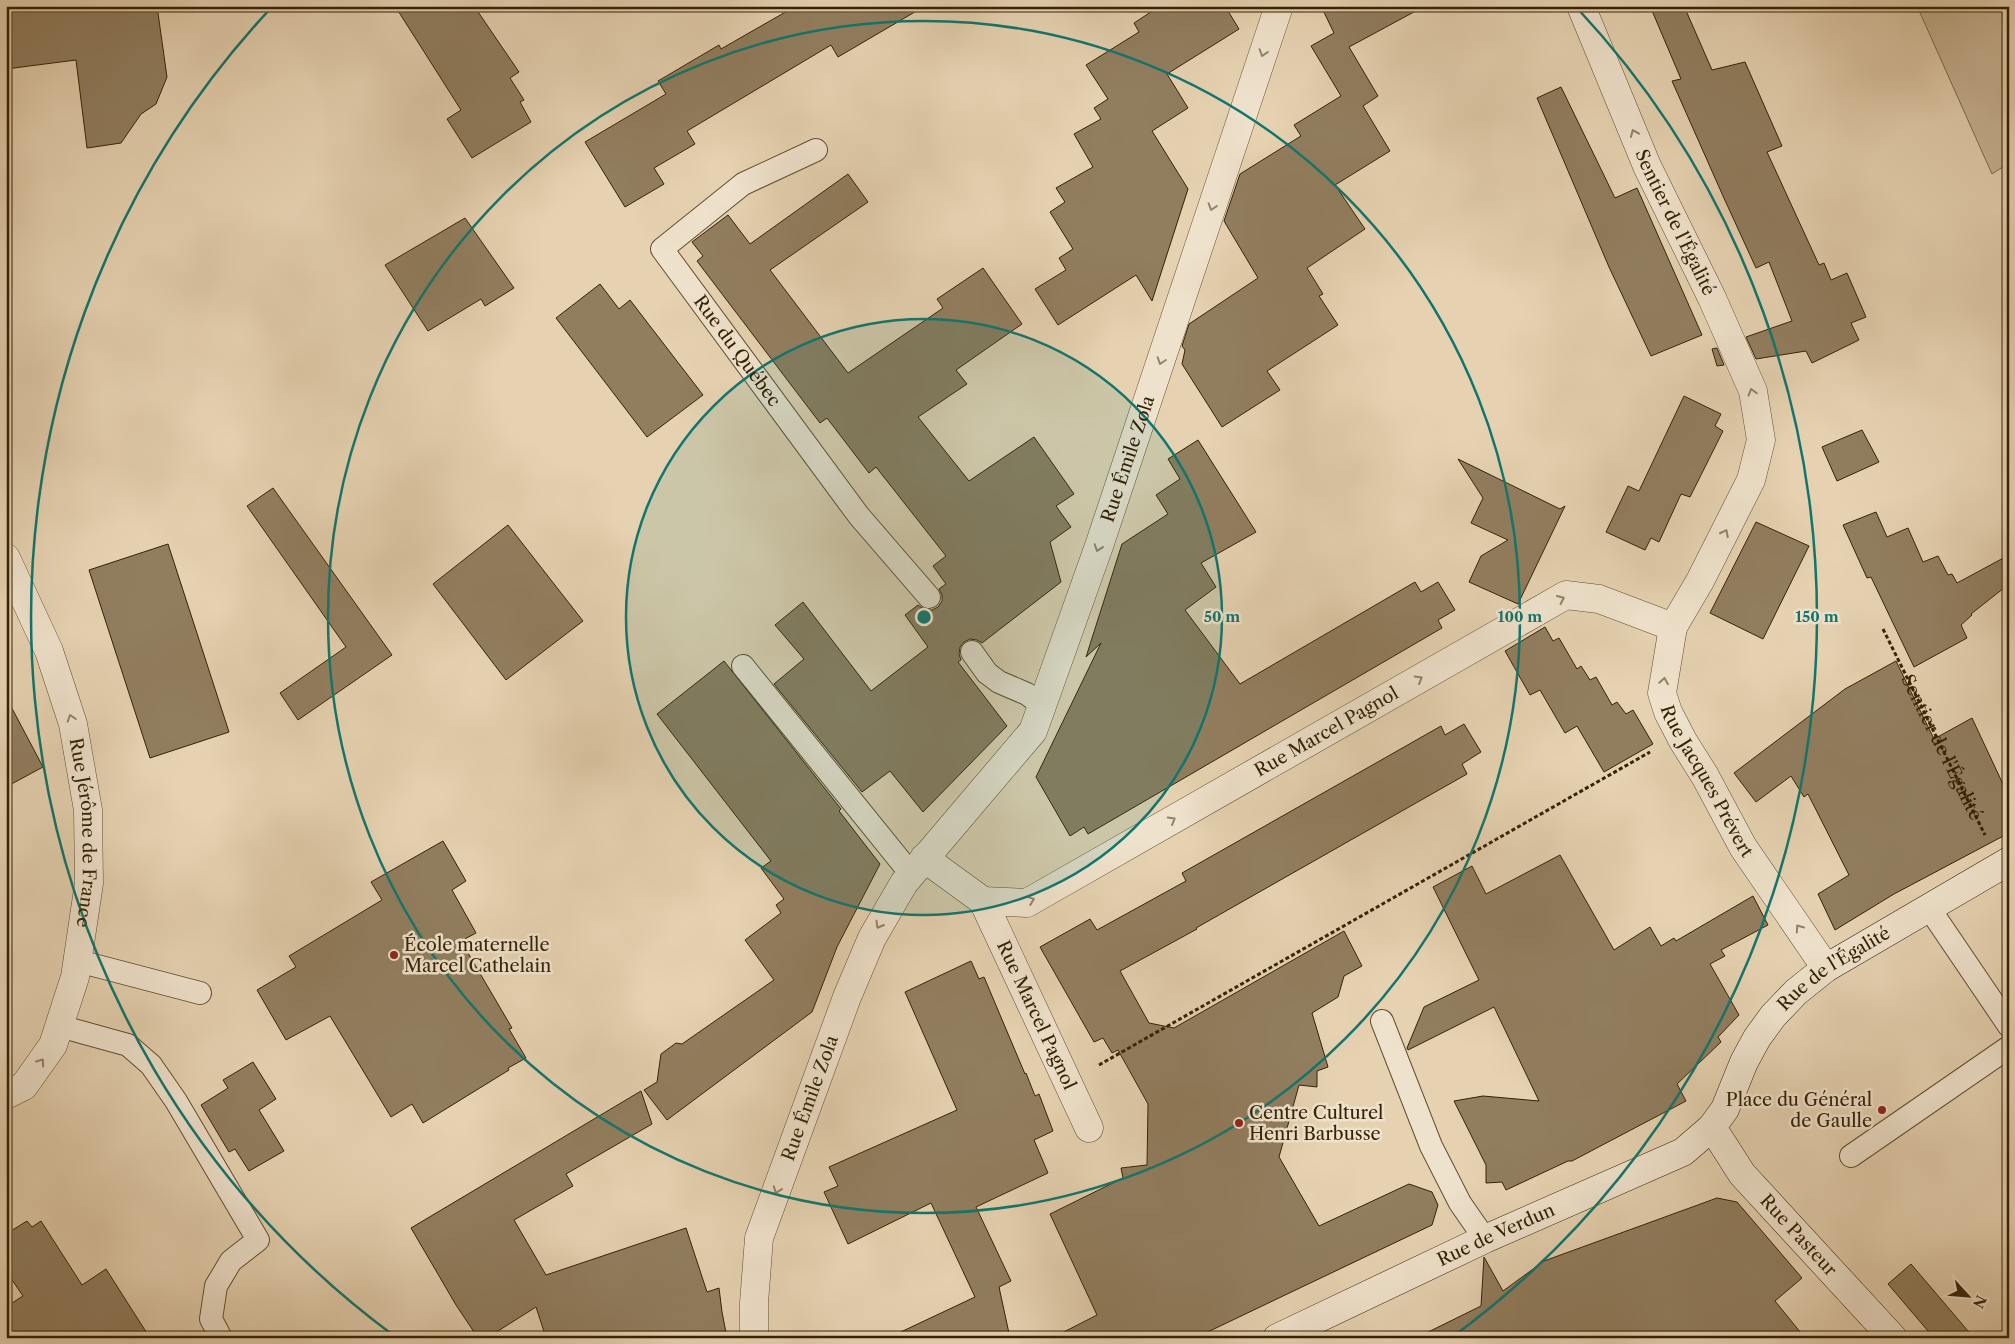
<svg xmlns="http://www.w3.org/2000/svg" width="2015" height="1344" viewBox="0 0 2015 1344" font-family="'Libre Caslon Text',serif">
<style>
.green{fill:#c8b494;stroke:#7e6b4d}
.building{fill:#917e5f;stroke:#342206}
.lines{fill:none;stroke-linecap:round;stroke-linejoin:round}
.lane-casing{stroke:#604e31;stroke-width:24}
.street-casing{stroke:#604e31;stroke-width:29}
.secondary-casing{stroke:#342206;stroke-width:29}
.path{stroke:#342206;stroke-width:3;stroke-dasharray:4 2.5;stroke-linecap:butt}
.lane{stroke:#efe2cc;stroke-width:22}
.street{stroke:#efe2cc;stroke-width:28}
.secondary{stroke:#efe2cc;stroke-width:28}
.oneway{stroke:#928269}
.ring{fill:none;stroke:#0f766e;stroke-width:2.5}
.poi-dot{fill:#8f2418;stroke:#efe2cc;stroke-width:2}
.labels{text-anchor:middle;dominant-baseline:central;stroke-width:5;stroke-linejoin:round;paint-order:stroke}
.street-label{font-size:18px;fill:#342206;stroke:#efe2cc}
.poi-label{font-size:18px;fill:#342206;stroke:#efe2cc;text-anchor:start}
.centre{fill:#0f766e;stroke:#efe2cc;stroke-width:2.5}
.ring-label{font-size:15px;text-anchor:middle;font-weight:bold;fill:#0f766e;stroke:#efe2cc;stroke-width:5;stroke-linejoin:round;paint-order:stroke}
</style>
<rect width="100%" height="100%" fill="#e6d2b1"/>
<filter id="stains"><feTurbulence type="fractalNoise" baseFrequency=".004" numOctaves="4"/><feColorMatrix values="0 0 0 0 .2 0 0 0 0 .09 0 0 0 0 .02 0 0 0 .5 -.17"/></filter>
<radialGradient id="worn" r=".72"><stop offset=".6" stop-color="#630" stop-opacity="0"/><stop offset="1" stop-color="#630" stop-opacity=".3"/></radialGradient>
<path class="green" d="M 1917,6 L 2009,6 L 2009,163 L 1992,174 Z"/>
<path class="building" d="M 6,6 L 157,6 L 167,77 L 156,104 L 141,114 L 121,143 L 87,148 L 76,60 L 6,69 Z
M 395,6 L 474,6 L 519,72 L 510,78 L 524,100 L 520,102 L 531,122 L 472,158 L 447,119 L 461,110 Z
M 796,6 L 925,6 L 838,57 L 831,45 L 687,131 L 695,144 L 654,168 L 664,184 L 625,207 L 585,142 L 666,94 L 658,81 L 719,45 L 721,49 Z
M 1160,6 L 1225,6 L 1239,29 L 1167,74 L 1188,108 L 1152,131 L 1188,189 L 1152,301 L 1136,275 L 1058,325 L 1035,289 L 1066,270 L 1059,258 L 1073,249 L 1050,212 L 1065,202 L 1056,188 L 1093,167 L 1074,134 L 1101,119 L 1094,108 L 1108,99 L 1086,65 L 1139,32 L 1134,23 Z
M 1321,6 L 1425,6 L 1349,47 L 1378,96 L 1363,106 L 1390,151 L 1335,185 L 1365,229 L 1307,268 L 1323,294 L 1319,296 L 1338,325 L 1267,371 L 1280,390 L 1222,427 L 1182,364 L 1185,350 L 1182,346 L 1189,324 L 1258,278 L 1224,221 L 1240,174 L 1301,136 L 1294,125 L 1341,96 L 1311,46 L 1334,33 Z
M 1650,6 L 1684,6 L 1712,70 L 1745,62 L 1782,146 L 1767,152 L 1819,265 L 1824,263 L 1831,280 L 1847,273 L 1866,317 L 1851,323 L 1859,340 L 1812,363 L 1806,351 L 1756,359 L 1746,337 L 1792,321 L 1769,262 L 1756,268 L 1723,196 L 1672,81 L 1681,79 Z
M 1561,87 L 1615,198 L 1637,188 L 1702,335 L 1651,356 L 1609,267 L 1537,98 Z
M 848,174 L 868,202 L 770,270 L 848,373 L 943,308 L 937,299 L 983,268 L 1022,324 L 956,370 L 967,384 L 918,417 L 969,481 L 1034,437 L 1074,494 L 1056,506 L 1071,527 L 1050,542 L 1061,582 L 982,643 L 977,640 L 970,639 L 964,642 L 960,647 L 959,654 L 961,660 L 958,662 L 1007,726 L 923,812 L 890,771 L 862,792 L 774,684 L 804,659 L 775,625 L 803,602 L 871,691 L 928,647 L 905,615 L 918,605 L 925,610 L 932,610 L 938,607 L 942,601 L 942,595 L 939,589 L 946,584 L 933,566 L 946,556 L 876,467 L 869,473 L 827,418 L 820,423 L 697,261 L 703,256 L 692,242 L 728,215 L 750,244 Z
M 465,218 L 514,288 L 485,306 L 481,299 L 428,331 L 385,265 Z
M 600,284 L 619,309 L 630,300 L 703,395 L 647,437 L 556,318 Z
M 1717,348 L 1724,365 L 1717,366 L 1712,349 Z
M 1684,396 L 1721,414 L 1715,426 L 1723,431 L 1690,497 L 1681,494 L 1659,542 L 1651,538 L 1645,550 L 1606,532 L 1628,486 L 1639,491 Z
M 1862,430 L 1879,462 L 1837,481 L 1822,447 Z
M 1198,440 L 1256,532 L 1201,563 L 1216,587 L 1185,610 L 1240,684 L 1415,582 L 1421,592 L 1438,582 L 1455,610 L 1438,620 L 1442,628 L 1088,834 L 1084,827 L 1070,836 L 1036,777 L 1101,643 L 1086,657 L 1122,544 L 1168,514 L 1156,495 L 1180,479 L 1168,459 Z
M 1458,459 L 1560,509 L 1565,506 L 1518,604 L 1469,582 L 1481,556 L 1508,540 L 1471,523 L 1483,498 Z
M 273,488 L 392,655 L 298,720 L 280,693 L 346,647 L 247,506 Z
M 1876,512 L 1887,537 L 1908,528 L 1923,562 L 1938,556 L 1948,575 L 1952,574 L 1957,583 L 2009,555 L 2009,584 L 1971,614 L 1972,615 L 1961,625 L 1967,638 L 1914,667 L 1871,577 L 1867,578 L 1843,525 Z
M 1756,522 L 1809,546 L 1763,639 L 1710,613 Z
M 508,525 L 583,621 L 506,680 L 433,584 Z
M 168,544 L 229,732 L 150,758 L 89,570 Z
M 1545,627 L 1553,641 L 1559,638 L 1577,669 L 1581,666 L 1590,680 L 1596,677 L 1612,705 L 1617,702 L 1626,714 L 1633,710 L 1653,744 L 1604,772 L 1577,726 L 1565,733 L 1540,690 L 1530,695 L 1505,651 Z
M 724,661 L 841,809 L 839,811 L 880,864 L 837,947 L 812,1012 L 667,1120 L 644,1090 L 657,1082 L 661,1054 L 676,1043 L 682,1044 L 774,980 L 745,940 L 781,913 L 776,905 L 784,899 L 761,868 L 771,861 L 657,714 Z
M 1896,661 L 1934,739 L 1972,718 L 2009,797 L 2009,833 L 1894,894 L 1835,930 L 1818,894 L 1849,875 L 1808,794 L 1804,797 L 1791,776 L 1756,802 L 1734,773 L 1845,689 Z
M 6,697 L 43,767 L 6,787 Z
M 1464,724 L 1481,752 L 1462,764 L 1467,774 L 1196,928 L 1197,929 L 1120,971 L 1149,1023 L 1174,1028 L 1344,931 L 1362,966 L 1344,976 L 1338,997 L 1312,1013 L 1328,1067 L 1317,1071 L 1317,1087 L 1299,1085 L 1279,1157 L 1319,1226 L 1409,1184 L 1432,1192 L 1438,1205 L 1432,1225 L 1195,1338 L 1052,1338 L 1097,1315 L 1050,1214 L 1123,1178 L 1121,1168 L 1147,1165 L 1148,1104 L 1118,1050 L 1112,1053 L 1103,1038 L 1094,1042 L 1040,947 L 1090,919 L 1097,930 L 1186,881 L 1182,873 L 1376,763 L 1441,726 L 1445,735 Z
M 443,841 L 466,881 L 452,890 L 476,933 L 461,941 L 512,1028 L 509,1029 L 526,1058 L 508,1068 L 509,1070 L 423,1123 L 412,1104 L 391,1117 L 330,1016 L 286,1040 L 257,990 L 296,967 L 289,956 L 382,900 L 371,882 Z
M 1560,855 L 1614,950 L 1650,927 L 1661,946 L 1674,938 L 1676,941 L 1753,896 L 1768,925 L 1721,950 L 1725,956 L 1710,964 L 1739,1015 L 1718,1037 L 1721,1042 L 1677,1084 L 1686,1101 L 1572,1161 L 1568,1161 L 1506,1190 L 1502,1182 L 1486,1183 L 1486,1165 L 1454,1101 L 1483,1096 L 1539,1101 L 1494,1007 L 1408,1050 L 1407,1048 L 1424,1007 L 1479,980 L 1433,887 L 1472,866 L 1486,894 Z
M 971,961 L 979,979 L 984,977 L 1025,1074 L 1026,1073 L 1035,1096 L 1039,1094 L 1053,1131 L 1034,1140 L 1048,1173 L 976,1207 L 1011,1281 L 999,1287 L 1010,1338 L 888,1338 L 975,1297 L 931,1203 L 848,1244 L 824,1192 L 838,1186 L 829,1167 L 957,1110 L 905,992 Z
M 253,1062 L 276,1099 L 259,1110 L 284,1151 L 249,1171 L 235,1149 L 229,1152 L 201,1105 L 228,1088 L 223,1080 Z
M 641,1091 L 652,1124 L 566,1174 L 573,1186 L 514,1220 L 546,1275 L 686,1228 L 707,1292 L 719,1288 L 722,1312 L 727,1338 L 546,1338 L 536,1307 L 487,1338 L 478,1338 L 456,1305 L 411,1228 Z
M 1717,1198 L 1737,1202 L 1802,1278 L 1775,1301 L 1805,1338 L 1416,1338 L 1481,1306 L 1484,1257 L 1503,1291 L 1544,1261 Z
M 27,1221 L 32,1227 L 41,1221 L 82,1285 L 106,1269 L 150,1338 L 6,1338 L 6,1307 L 23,1296 L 6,1271 L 6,1234 Z
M 1911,1264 L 1974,1338 L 1934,1338 L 1888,1284 Z"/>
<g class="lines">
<defs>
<g id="lane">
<path id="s2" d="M 816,150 L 743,184 L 662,249 L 859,516 L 929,597"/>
<path d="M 972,652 L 987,673 L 999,682 L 1027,694 L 1043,706"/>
<path d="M 743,666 L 911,874"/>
<path d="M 1929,908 L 2009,1026"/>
<path d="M 78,961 L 200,993"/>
<path d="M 1382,1021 L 1431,1146 L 1460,1203 L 1485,1239"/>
<path d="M 59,1026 L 128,1045 L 151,1065 L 176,1101 L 258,1240 L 231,1261 L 216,1286 L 211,1319 L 221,1338"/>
<path d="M 1851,1156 L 2009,1047"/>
</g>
<g id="street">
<path id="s3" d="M 1581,6 L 1647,166 L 1712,298 L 1753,391 L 1761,440 L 1751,480 L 1700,581 L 1673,627 L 1662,693 L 1668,712 L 1683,741 L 1705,776 L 1743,847 L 1826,968"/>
<path id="s4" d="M 6,558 L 49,651 L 73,724 L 88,810 L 89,883 L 75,977 L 53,1045 L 24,1086 L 6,1095"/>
<path id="s5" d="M 924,858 L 983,901 L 1089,1128"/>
<path id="s6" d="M 983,901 L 1027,903 L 1566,595 L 1599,599 L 1673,627"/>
<path id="s7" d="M 754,1338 L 754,1303 L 759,1238 L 847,997 L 872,938 L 904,883 L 1033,731 L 1099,546 L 1279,6"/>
</g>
<g id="secondary">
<path id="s8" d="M 1712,1127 L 1742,1174 L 1893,1338"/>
<path id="s9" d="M 1277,1338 L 1485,1239 L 1683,1152 L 1712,1127 L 1725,1109 L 1744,1062 L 1757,1038 L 1773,1016 L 1796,992 L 1826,968 L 2009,861"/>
</g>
</defs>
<use href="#lane" class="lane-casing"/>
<use href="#street" class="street-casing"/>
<use href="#secondary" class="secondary-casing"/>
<g class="path">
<path id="s1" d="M 1883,629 L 1985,835"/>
<path d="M 1099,1065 L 1650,752"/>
</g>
<use href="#lane" class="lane"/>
<use href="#street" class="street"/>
<use href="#secondary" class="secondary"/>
</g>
<defs><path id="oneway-chevron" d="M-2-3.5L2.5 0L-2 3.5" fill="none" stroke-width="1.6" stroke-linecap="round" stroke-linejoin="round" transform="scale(1.25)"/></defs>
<g class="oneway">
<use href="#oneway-chevron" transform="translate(1263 53) rotate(108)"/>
<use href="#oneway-chevron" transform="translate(1634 133) rotate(-113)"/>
<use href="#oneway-chevron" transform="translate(1212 207) rotate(108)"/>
<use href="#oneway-chevron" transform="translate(1161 361) rotate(108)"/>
<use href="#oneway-chevron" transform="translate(1752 392) rotate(-106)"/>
<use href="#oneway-chevron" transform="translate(1725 533) rotate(-63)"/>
<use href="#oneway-chevron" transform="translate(1098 548) rotate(109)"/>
<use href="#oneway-chevron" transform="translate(1561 599) rotate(-25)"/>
<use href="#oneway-chevron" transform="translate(1419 679) rotate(-30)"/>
<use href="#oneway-chevron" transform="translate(1664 681) rotate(-81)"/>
<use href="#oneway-chevron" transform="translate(71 718) rotate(-108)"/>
<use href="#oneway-chevron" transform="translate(1172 820) rotate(-30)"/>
<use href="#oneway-chevron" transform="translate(1031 900) rotate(-21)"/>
<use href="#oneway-chevron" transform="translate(879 925) rotate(120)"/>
<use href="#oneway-chevron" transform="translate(1799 928) rotate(-125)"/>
<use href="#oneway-chevron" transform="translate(41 1062) rotate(-55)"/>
<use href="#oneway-chevron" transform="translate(777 1190) rotate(110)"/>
</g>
<circle cx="924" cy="617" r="298" fill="#0f766e" fill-opacity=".12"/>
<g class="ring">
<circle cx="924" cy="617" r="298"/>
<circle cx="924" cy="617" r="596"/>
<path d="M393 1335A893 893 0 0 1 271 8M1577 8A893 893 0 0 1 1455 1335"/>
</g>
<g class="poi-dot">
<circle cx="394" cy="955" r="5"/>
<circle cx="1882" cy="1110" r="5"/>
<circle cx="1239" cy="1123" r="5"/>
</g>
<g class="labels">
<g class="street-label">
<text stroke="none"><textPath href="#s3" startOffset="236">Sentier de l'Égalité</textPath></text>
<text stroke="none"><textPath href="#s2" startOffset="311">Rue du Québec</textPath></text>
<text stroke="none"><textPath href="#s7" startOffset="972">Rue Émile Zola</textPath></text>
<text stroke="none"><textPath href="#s6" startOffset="389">Rue Marcel Pagnol</textPath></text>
<text stroke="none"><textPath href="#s1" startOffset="132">Sentier de l'Égalité</textPath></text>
<text stroke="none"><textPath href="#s3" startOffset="845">Rue Jacques Prévert</textPath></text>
<text stroke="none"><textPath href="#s4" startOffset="289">Rue Jérôme de France</textPath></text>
<text stroke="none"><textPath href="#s9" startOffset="690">Rue de l'Égalité</textPath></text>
<text stroke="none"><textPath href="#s5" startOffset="199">Rue Marcel Pagnol</textPath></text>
<text stroke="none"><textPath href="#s7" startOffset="249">Rue Émile Zola</textPath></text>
<text stroke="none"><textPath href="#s9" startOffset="242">Rue de Verdun</textPath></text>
<text stroke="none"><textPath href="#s8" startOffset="139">Rue Pasteur</textPath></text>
</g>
<g class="poi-label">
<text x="404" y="945">École maternelle<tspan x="404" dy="21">Marcel Cathelain</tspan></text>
<text x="1872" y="1100" text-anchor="end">Place du Général<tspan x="1872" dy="21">de Gaulle</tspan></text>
<text x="1249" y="1113">Centre Culturel<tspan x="1249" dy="21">Henri Barbusse</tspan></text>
</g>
</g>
<circle cx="924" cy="617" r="8" class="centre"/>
<g class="ring-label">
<text x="1222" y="622">50 m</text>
<text x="1520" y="622">100 m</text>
<text x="1817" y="622">150 m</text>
</g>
<rect width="2015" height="1344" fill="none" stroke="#e6d2b1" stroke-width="25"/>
<rect x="8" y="8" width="2000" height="1329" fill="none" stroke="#342206" stroke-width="2.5"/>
<rect x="12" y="12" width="1990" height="1319" fill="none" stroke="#342206"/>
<g transform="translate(1968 1296) rotate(116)" stroke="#efe2cc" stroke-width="4" paint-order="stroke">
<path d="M0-4L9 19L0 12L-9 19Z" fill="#342206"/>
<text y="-8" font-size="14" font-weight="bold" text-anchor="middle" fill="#342206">N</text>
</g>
<rect width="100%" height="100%" filter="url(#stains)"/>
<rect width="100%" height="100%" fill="url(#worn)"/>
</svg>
